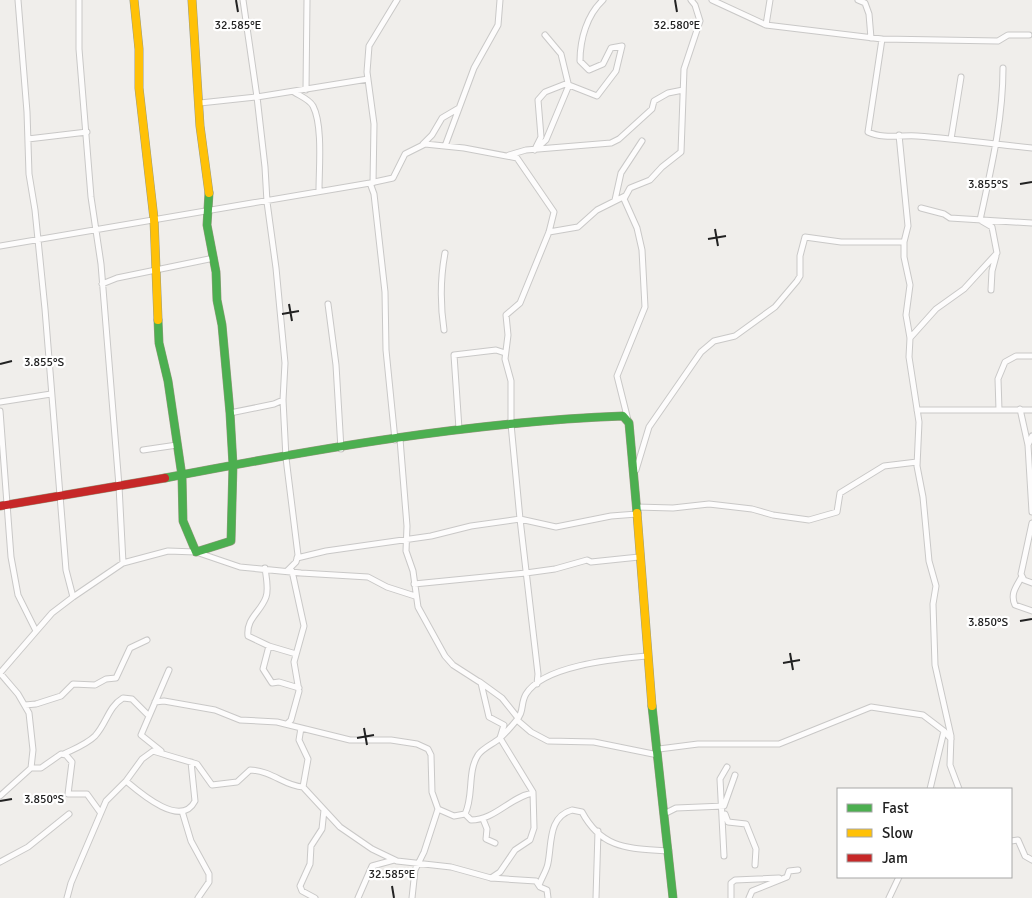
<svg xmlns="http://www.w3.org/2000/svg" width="1032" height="898" viewBox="0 0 1032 898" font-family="Signika,sans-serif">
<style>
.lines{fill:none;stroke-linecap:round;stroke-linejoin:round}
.street-casing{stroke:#c9c8c7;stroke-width:7}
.fast-casing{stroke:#999a82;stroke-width:9}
.slow-casing{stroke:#999a82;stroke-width:9}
.jam-casing{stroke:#999a82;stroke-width:9}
.street{stroke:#fdfcfc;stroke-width:5}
.fast{stroke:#4caf50;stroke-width:8}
.slow{stroke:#ffc107;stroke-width:8}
.jam{stroke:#c62828;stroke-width:8}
.ticks{fill:none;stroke:#222;stroke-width:2}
.ticks-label{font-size:12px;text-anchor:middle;fill:#222;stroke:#fff;stroke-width:4.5;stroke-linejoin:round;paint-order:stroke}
</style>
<rect width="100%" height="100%" fill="#f0eeeb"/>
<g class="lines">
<defs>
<path id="street" d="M 18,0 L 27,112 L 29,174 L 35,210 L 45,309 L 66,570 L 73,597
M 79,0 L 79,49 L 91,197 L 101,264 L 119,486 L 123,563
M 243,0 L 257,97 L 265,167 L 267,202 L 276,268 L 285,363 L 283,400 L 286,458 L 298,555 L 296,562 L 287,571
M 712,0 L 766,25
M 770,0 L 766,25 L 882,39
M 858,0 L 865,3 L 869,14 L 871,38
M 1029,35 L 1008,35 L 998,41 L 882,39 L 868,132 C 882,139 902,135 917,136 C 956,139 994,144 1032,148
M 306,90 L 307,0
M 294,92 C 300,96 309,99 313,106 C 323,125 319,169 319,190
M 200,103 L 257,97 L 368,79
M 899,135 L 908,226 L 904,242 L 904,257 L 910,285 L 906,315 L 910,338 L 909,357 L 919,422 L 917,466 L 923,497 L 929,561 L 936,586 L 933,604 L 935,665 L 951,736 L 950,765 L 959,789
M 28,139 L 87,132
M 951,139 L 961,77
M 423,144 L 432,135 L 442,118 L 459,108
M 445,146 L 474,68 L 498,25 L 500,0
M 536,147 L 541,137 L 538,100 L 545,92 L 568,83 L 561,54 L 545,35
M 535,150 L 546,140 L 569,85 L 597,96 L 616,71 L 622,46 L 611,48 L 603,64 L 589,70 L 580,61 C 580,39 587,15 603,0
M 509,155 L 526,150 L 611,143 L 619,139 L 652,109 L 654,101 L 668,93 L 683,90
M 370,183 L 393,178 L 405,154 L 425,144 L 464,148 L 517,158 L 554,212 L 549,232 L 520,303 L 506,315 L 508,335 L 505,359 L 511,381 L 511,424 L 520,519 L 538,674 L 537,684
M 373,183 L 374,124 L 367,72 L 369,46 L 397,0
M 615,200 L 621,173 L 642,141
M 921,208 L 944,214 L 950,218 L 1032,223
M 549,232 L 578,227 L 597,210 L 625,196
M 0,246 L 370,183 L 374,194 L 385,292 L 386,350 L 395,440
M 102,284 L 117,278 L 214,258
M 991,290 L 992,271 L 996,256
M 328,304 L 336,365 L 341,449
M 444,330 C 440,303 440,280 445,253
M 910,338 L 936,309 L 964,289 L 997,253 L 992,227 L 980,220 C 991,169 1003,120 1003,68
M 0,402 L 51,394
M 1020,409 L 1028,445 L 1032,512
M 917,410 L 1032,410
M 999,410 L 998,379 L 1005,362 L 1016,356 L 1032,356
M 0,411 L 11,557 L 18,595 L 36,631
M 230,413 L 274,404 L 283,400
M 628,420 L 617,376 L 645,307 L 642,250 L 637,228 L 624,199 L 630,188 L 650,180 L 662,167 L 681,152 L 684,69 L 700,21 L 695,5 L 691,0
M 459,429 L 454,355 L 496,350 L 505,353
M 400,439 L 407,526 L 406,551 L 413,571 L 418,607 L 445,656 L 453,665 L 481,683 L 489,717 L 504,725 L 500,738 L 533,792 L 534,828 L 530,840 L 515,850 L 500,872 L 491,878
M 1028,445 L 1032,436
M 143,450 L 177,445
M 636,470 L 649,427 L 701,352 L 714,341 L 735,336 L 775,307 L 797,281 L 800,276 L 800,256 L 805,237 L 841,242 L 904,242
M 636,507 L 673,508 L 709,504 L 752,509 L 773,515 L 809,520 L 837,512 L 840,493 L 884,466 L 917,462
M 1032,523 L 1021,574 L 1024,580 L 1032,583
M 297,558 L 326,551 L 431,536 L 471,526 L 520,519 L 556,527 L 611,516 L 637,514
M 265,568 C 266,576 269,589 266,597 C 261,612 246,618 248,636 L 269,646 L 296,654
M 1021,578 C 1016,587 1010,594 1015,605 L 1032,611
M 414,584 L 526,573 L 555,569 L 587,560 L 591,562 L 639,557
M 269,646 L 263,669 L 272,683 L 279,682 L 299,688
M 480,682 L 502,698 L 518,718
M 155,702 L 164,701 L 215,710 L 240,720 L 277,722 L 350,740 L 391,740 L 417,744 L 428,749 L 431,755 L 432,792 L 438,809 L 424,852 L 415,870 L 412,898
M 25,705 L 36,704 L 61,696 L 73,684 L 95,685 L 106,679 L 116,678 L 130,648 L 147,640
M 517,720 L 531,732 L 548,741 L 594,742 L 658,755
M 287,724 L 291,720 L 299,691 L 294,662 L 304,626 L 292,571
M 301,728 L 299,740 L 308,759 L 303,787
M 659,749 L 698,744 L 779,744 L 871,707 L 923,715 L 944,731 L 951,739
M 161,751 L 141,735 L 169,670
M 64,754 C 74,749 87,744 95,736 C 107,723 108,707 123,698 L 132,699 L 149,716
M 31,768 L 41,768 L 61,754 L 66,755 L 72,762 L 68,794 L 87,794 L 100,812
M 126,781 C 139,792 181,829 195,801 L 191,762
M 930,789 L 944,731
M 0,796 L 31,768 L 33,750 L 29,713 L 18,694 L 0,673 L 52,613 L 73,597 L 123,563 L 168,551 L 196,552 L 240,567 L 301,573 L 368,577 L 387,587 L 415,596
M 438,809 L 454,816 L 465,814 C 474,796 467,772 478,755 C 483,748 493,744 499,739 C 505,734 510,728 515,722 C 525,712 520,704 526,694 C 544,665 616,659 647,656
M 182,811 L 191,841 L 209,874 L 209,882 L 198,898
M 465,814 L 471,820 C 495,820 510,797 533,793
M 664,814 L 676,808 L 724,806 L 735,775
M 725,814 L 728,822 L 746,824 L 756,849 L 755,865
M 483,819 L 487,829 L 486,839 L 495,843
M 1011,841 L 1018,840 L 1025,856 L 1032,860
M 724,856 L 720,779 L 727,767
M 0,862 L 28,847 L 69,814
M 539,885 C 542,877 547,870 548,863 C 552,843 548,817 572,810 L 582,812 C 603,851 631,848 669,851
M 67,898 L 71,883 L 106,801 L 126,781 L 142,759 L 153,751 L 197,764 L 212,785 L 237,782 L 250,770 C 273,771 284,786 303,787 L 340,827 L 372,849 L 397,861 L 451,867 L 491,878 L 536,881 L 540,887 L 547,890 L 548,898
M 315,898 L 302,891 L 300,886 L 310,864 L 311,846 L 322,829 L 324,810
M 358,898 L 372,866 L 394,860
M 596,898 L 598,831
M 731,898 L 731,883 L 735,880 L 779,878
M 749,898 L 752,891 L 787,877 L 789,871 L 798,870
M 889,898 L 899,877"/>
<path id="fast" d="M 158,320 L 159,343 L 168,381 L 182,476 L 183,521 L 196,552 L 231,541 L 233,465 L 230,413 L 222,325 L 217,300 L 216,272 L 207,225 L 209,193
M 165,478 C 316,449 469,422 623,416 L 629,423 L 637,513
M 652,706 L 673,898"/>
<path id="slow" d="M 134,0 L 139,49 L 139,88 L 154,219 L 158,320
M 192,0 L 200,126 L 209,193
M 637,513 L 652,706"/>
<path id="jam" d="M 0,506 L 165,478"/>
</defs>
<use href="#street" class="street-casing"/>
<use href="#fast" class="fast-casing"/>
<use href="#slow" class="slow-casing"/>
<use href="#jam" class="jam-casing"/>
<use href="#street" class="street"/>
<use href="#fast" class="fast"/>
<use href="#slow" class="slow"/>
<use href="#jam" class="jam"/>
</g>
<path class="ticks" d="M 236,0 L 238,12M 675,0 L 677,12M 1020,184 L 1032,182M 715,229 L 718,246M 708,239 L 726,236M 289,304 L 292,321M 282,314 L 299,311M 0,364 L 12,361M 1020,621 L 1032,619M 790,653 L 793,670M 783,663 L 800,660M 364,728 L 367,745M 357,738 L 374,735M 0,801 L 12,799M 392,886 L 394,898"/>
<g class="ticks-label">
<text x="238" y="29">32.585°E</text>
<text x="677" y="29">32.580°E</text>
<text x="988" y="188">3.855°S</text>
<text x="44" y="366">3.855°S</text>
<text x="988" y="626">3.850°S</text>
<text x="44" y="803">3.850°S</text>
<text x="392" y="878">32.585°E</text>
</g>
<rect x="837" y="788" width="175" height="90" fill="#ffffff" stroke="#a7a7a7"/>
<rect x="847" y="804" width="25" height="8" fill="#4caf50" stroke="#a7a7a7"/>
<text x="882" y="813" font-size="15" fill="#222222">Fast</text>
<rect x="847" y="829" width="25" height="8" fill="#ffc107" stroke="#a7a7a7"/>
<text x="882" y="838" font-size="15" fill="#222222">Slow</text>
<rect x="847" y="854" width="25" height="8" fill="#c62828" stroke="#a7a7a7"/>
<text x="882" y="863" font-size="15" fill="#222222">Jam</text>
</svg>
